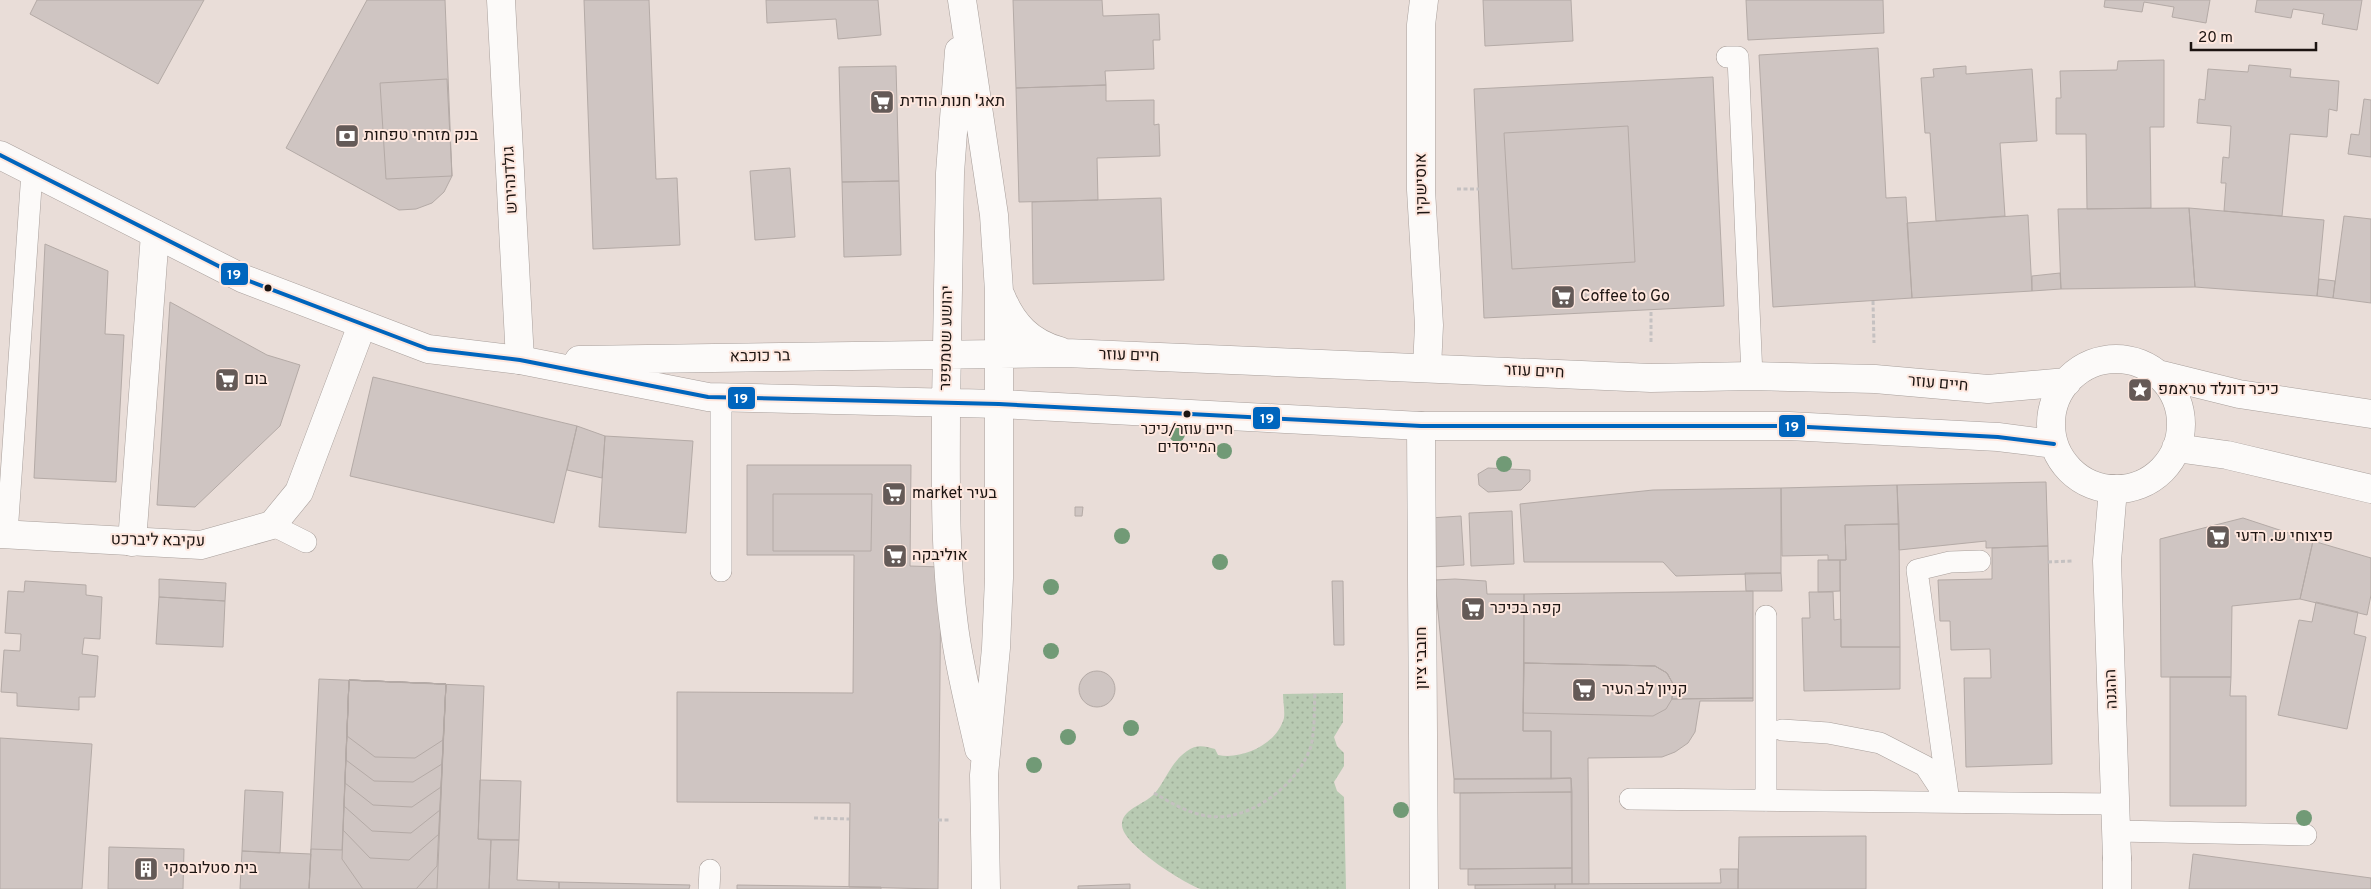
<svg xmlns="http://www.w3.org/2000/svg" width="2371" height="889" viewBox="0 0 2371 889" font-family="Overpass,Heebo,sans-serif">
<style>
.park{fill:url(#park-dots)}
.building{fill:#cfc5c2;stroke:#b4aaa6}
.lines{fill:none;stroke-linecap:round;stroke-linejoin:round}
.service-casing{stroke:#a89f9b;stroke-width:22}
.pedestrian-casing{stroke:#a89f9b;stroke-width:29}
.minor-casing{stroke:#a89f9b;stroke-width:29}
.tertiary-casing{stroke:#a89f9b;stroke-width:29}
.path{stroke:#c5c1c1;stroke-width:3;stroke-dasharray:4 2.5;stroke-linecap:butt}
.service{stroke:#fcfaf9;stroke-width:21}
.pedestrian{stroke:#fcfaf9;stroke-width:28}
.minor{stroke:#fcfaf9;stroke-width:28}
.tertiary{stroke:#fcfaf9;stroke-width:28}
.bus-1-casing{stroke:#fee7de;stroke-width:8}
.bus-1{stroke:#0065bd;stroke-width:4}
.tree{fill:#719a76}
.bus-dot{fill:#1c1411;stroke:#fee7de;stroke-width:2}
.labels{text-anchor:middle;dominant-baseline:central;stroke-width:4;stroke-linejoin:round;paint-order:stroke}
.bus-label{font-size:15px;fill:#1c1411;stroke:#fee7de}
.poi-label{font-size:16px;fill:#1c1411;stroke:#fee7de;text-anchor:start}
.street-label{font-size:16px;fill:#1c1411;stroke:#fee7de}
.line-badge{stroke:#fee7de;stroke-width:2}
.badge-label{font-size:14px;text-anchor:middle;font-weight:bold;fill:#fff}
</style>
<defs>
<pattern id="park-dots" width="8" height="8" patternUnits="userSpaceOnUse" patternTransform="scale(1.25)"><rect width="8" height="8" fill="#b8cab2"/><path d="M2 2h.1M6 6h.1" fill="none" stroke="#9ead98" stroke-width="1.8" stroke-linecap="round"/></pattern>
</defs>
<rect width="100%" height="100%" fill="#e9ddd8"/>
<path class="park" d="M 1343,693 L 1343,722 L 1334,737 L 1337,746 L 1344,753 L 1344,766 L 1334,782 L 1337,791 L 1344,797 L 1346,889 C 1310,889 1275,889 1239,889 C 1228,889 1212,889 1201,889 C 1184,883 1119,843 1122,823 C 1124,808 1146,804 1155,793 C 1166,780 1171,762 1187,751 C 1197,744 1204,746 1215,749 L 1218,755 C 1243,760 1277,744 1284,718 C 1285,711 1283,701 1283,694 Z"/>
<path class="building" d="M 37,0 L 204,0 L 158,84 L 30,14 Z
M 367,0 L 445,0 L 452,176 L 444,192 L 432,203 L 416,209 L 399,210 L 286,148 Z
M 584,0 L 649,0 L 656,179 L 677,178 L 680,245 L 593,249 Z
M 766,0 L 878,0 L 881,35 L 838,39 L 836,19 L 767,23 Z
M 1013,0 L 1102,0 L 1103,16 L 1159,14 L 1160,40 L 1153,40 L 1154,69 L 1105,71 L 1106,85 L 1016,88 Z
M 1483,0 L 1571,0 L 1573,41 L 1485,46 Z
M 1746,0 L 1883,0 L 1884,33 L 1748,40 Z
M 2105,0 L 2210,0 L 2206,23 L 2172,17 L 2174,7 L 2144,2 L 2142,12 L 2104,7 Z
M 2257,0 L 2362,0 L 2357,30 L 2322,24 L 2324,14 L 2293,9 L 2291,18 L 2255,12 Z
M 1878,48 L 1886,198 L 1906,197 L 1912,298 L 1773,307 L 1759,55 Z
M 2164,60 L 2164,127 L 2150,127 L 2151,208 L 2087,209 L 2086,134 L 2056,134 L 2056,98 L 2061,98 L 2060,71 L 2117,70 L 2118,61 Z
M 2249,65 L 2291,69 L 2290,77 L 2339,81 L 2337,111 L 2329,109 L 2327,137 L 2290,134 L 2282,216 L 2224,211 L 2226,183 L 2221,183 L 2223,157 L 2229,158 L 2231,126 L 2197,123 L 2199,99 L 2205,100 L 2208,69 L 2248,72 Z
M 896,66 L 899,181 L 842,182 L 839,67 Z
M 1966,66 L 1966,74 L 2032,69 L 2037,141 L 2000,143 L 2005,216 L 1936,221 L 1930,133 L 1925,133 L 1921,78 L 1934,77 L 1933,69 Z
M 1713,77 L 1724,306 L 1484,318 L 1474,89 Z
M 447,79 L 452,176 L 386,179 L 380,83 Z
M 1106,85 L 1106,101 L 1154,100 L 1154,125 L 1159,124 L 1160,156 L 1097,158 L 1098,200 L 1019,202 L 1016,88 Z
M 2364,99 L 2371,100 L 2371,157 L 2348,154 L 2351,134 L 2359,135 Z
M 1628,126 L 1635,262 L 1512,269 L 1504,133 Z
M 790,168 L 795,237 L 755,240 L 750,171 Z
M 899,181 L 901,255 L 844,257 L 842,182 Z
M 1161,198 L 1164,280 L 1033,284 L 1032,202 Z
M 2189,208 L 2195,287 L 2061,289 L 2058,209 Z
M 2189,208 L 2324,220 L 2317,296 L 2195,287 Z
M 2028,215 L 2032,291 L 1912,298 L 1907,223 Z
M 2344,216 L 2371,219 L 2371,303 L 2333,298 Z
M 45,244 L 108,271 L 105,334 L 124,335 L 116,482 L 34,478 Z
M 2060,273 L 2061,289 L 2032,291 L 2032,276 Z
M 2319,279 L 2335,281 L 2333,298 L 2317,296 Z
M 170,302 L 267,355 L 300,365 L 280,426 L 195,507 L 157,505 Z
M 373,377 L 577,426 L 554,523 L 350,476 Z
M 577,426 L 605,436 L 602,478 L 567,470 Z
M 605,436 L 693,441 L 686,533 L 599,527 Z
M 747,465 L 911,465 L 910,566 L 941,567 L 938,889 L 849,887 L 850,803 L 677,802 L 677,692 L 853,693 L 854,555 L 747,555 Z
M 1488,468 L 1530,470 L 1530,481 L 1521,490 L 1488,492 L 1479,485 L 1478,474 Z
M 2046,482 L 2048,546 L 1986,548 L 1986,541 L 1899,550 L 1897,485 Z
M 1897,485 L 1899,524 L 1845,525 L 1846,560 L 1828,560 L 1828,555 L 1782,556 L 1781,488 Z
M 1781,488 L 1781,573 L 1676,576 L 1663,562 L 1524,562 L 1520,504 L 1653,490 Z
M 773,494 L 872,494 L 871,551 L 773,551 Z
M 1075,507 L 1083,507 L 1082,516 L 1075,516 Z
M 1512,511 L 1514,564 L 1471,566 L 1469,513 Z
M 1461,516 L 1464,565 L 1433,567 L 1430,518 Z
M 2243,518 L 2313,541 L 2300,599 L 2232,606 L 2231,677 L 2161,677 L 2160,539 Z
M 1899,524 L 1900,647 L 1841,647 L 1840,560 L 1846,560 L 1845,525 Z
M 2313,541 L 2371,558 L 2371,595 L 2367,615 L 2300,599 Z
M 2048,546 L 2052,764 L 1966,767 L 1964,678 L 1991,678 L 1990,649 L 1951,650 L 1950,621 L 1940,621 L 1938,580 L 1992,579 L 1992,548 Z
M 1818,560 L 1840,560 L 1840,591 L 1818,592 Z
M 1745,573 L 1781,573 L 1782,591 L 1746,591 Z
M 159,579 L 226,583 L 225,601 L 159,597 Z
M 1455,579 L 1486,581 L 1487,594 L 1524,594 L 1523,731 L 1551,731 L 1551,779 L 1454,779 L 1435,580 Z
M 25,581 L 86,585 L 86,595 L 102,597 L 100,639 L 84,638 L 82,654 L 98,656 L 95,697 L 79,697 L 79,710 L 17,706 L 17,693 L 1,692 L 4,650 L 20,651 L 21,634 L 5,633 L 8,591 L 24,592 Z
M 1332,581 L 1343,581 L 1344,645 L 1334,645 Z
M 1753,591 L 1753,698 L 1672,699 L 1673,684 L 1667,673 L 1655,666 L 1524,663 L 1524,594 Z
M 1809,592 L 1833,592 L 1834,620 L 1841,619 L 1841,647 L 1900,647 L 1900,689 L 1804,691 L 1802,618 L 1810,618 Z
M 159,597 L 225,601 L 223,647 L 156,644 Z
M 2316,602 L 2358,612 L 2354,634 L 2366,637 L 2347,729 L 2278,715 L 2299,620 L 2312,622 Z
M 1524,663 L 1655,666 L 1667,673 L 1673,684 L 1672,699 L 1666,709 L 1653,716 L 1523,713 Z
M 1524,663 L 1655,666 L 1667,673 L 1673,684 L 1672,699 L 1753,698 L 1753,701 L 1700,701 L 1695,732 L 1688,743 L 1675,752 L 1662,757 L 1588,758 L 1589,884 L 1572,884 L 1571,778 L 1551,779 L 1551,731 L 1523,731 Z
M1079 689a18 18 0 1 1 36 0a18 18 0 1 1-36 0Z
M 2170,677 L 2231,677 L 2230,696 L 2246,696 L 2246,806 L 2170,806 Z
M 319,679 L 484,686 L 478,839 L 491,840 L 489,889 L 309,889 Z
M 349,680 L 446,684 L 443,740 L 415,758 L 375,757 L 347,736 Z
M 349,680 L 446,684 L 442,764 L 413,782 L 374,781 L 346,760 Z
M 349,680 L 446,684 L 441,787 L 412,807 L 373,805 L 345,783 Z
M 349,680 L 446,684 L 440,810 L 411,833 L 372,831 L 344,806 Z
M 349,680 L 446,684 L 437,866 L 416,889 L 363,889 L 342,859 Z
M 349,680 L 446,684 L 437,889 L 309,889 L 311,849 L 342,850 Z
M 349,680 L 446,684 L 439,834 L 409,860 L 370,858 L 343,830 Z
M 0,738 L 92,744 L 82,889 L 0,889 Z
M 1571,778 L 1572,792 L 1454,793 L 1454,779 Z
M 480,780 L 521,781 L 519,840 L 478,839 Z
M 245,790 L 283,792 L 280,853 L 242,851 Z
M 1572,792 L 1572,868 L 1460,869 L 1460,793 Z
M 1866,836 L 1866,889 L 1738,889 L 1739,837 Z
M 491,840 L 519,840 L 517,880 L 559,882 L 559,889 L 489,889 Z
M 109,847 L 184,849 L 183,889 L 108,889 Z
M 242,851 L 311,854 L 309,889 L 240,889 Z
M 2193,854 L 2371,878 L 2371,889 L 2189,889 Z
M 1572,868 L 1572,884 L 1468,885 L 1468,869 Z
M 1720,869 L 1738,869 L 1738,889 L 1555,889 L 1555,884 L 1721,883 Z
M 559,882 L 690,885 L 689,889 L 559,889 Z
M 1130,884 L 1130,889 L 1078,889 L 1078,886 Z
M 1555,884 L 1555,889 L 1475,889 L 1475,885 Z
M 737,885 L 881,887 L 881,889 L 737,889 Z"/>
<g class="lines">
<defs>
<path id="service" d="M 1727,57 L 1738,57 L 1752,376
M 721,397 L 721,571
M 272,525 L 306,542
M 7,534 L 32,172
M 1782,730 L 1828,733 L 1880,743 L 1925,766 L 1946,798
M 1630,799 L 2117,804
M 1766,801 L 1766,616
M 1949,802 L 1917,570 L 1950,562 L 1980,561
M 2117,831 L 2306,835
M 709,889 L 710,870"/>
<path id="pedestrian" d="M 1421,426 L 1424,889
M 132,542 L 155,234
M 2117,858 L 2117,889"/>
<path id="minor" d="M 501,0 L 520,360
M 946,405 C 946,479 944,552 954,626 C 959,667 970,708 979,749
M 2113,489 L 2107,561 L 2117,858
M 0,534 L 201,545 L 272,525 L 299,492 L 362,325
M 986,889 L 984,775 L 996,648 L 999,578 L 999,404"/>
<path id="tertiary" d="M 962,0 L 994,215 L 999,291 L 999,404
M 1424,0 L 1421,25 L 1421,190 L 1429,325 L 1427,368
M 0,155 L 244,279 L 428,349 L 520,360 L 708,397 L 999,404 L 1421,426 L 1789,426 L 1998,437 L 2054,444
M 1001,296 C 1012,324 1030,343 1060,351
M2051 424a65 65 0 1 1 130 0a65 65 0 1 1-130 0Z
M 579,360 L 1066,353 L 1651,378 L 1752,376 L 1875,379 L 1988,389 L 2067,382
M 2158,374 L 2239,394 L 2371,414
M 946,405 L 950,173 L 959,51
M 2176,448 L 2227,455 L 2371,489"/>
</defs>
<use href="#service" class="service-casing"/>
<use href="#pedestrian" class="pedestrian-casing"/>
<use href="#minor" class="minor-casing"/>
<use href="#tertiary" class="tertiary-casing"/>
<path class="path" d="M 1457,189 L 1479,189
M 1873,301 L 1874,343
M 1651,342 L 1651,310
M 2048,562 L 2072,561
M 1154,793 C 1171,803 1188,813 1207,816 C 1248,823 1296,786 1310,749 C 1315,736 1314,707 1315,692
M 814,818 L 849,819
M 938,820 L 949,820"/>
<use href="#service" class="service"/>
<use href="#pedestrian" class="pedestrian"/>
<use href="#minor" class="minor"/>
<use href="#tertiary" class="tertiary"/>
<defs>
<path id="bus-1" d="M 0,155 L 244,279 L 428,349 L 520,360 L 708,397 L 999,404 L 1421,426 L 1789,426 L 1998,437 L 2054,444"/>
</defs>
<use href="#bus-1" class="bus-1-casing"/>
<use href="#bus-1" class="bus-1"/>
</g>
<g class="tree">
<circle cx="1177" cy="434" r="8"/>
<circle cx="1224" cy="451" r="8"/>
<circle cx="1504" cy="464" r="8"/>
<circle cx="1122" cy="536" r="8"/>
<circle cx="1220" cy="562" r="8"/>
<circle cx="1051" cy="587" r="8"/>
<circle cx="1051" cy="651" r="8"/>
<circle cx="1131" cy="728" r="8"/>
<circle cx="1068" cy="737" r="8"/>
<circle cx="1034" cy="765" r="8"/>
<circle cx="1401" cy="810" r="8"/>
<circle cx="2304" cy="818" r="8"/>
</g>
<defs>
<symbol id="supermarket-square" viewBox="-11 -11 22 22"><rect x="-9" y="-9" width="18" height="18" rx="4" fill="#645a57" stroke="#fee7de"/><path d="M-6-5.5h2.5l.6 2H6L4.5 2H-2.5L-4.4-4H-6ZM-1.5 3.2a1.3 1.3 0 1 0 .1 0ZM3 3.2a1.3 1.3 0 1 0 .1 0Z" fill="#fff"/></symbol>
<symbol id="bank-square" viewBox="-11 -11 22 22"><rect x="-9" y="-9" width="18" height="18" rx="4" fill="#645a57" stroke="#fee7de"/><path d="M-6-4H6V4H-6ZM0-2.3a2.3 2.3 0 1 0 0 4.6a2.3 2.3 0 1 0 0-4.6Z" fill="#fff"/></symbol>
<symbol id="sight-square" viewBox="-11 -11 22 22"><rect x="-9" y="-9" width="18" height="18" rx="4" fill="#645a57" stroke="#fee7de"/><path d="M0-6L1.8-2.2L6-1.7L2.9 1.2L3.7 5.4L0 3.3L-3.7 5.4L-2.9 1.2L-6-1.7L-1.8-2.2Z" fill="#fff"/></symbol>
<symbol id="building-square" viewBox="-11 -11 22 22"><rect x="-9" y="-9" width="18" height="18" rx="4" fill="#645a57" stroke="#fee7de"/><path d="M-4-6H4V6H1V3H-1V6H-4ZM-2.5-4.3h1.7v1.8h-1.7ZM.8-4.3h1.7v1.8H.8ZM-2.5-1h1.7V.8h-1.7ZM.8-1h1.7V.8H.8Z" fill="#fff"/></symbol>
</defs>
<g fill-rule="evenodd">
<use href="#supermarket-square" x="868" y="88" width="28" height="28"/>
<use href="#bank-square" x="333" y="122" width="28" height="28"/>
<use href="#supermarket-square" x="1549" y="283" width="28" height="28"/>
<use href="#supermarket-square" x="213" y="366" width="28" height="28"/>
<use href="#sight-square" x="2126" y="376" width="28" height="28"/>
<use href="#supermarket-square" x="880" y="480" width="28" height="28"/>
<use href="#supermarket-square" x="2204" y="523" width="28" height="28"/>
<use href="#supermarket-square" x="881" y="542" width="28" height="28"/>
<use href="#supermarket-square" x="1459" y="595" width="28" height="28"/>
<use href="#supermarket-square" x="1570" y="676" width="28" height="28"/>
<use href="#building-square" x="132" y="855" width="28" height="28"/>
</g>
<g class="bus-dot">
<circle cx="268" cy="288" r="4.5"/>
<circle cx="1187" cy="414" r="4.5"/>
</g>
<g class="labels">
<g class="bus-label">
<text x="1187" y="430">חיים עוזר/כיכר<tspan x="1187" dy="18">המייסדים</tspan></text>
</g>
<g class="poi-label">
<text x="900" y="102">תאג' חנות הודית</text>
<text x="364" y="136">בנק מזרחי טפחות</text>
<text x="1580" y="297">Coffee to Go</text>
<text x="244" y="380">בום</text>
<text x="2158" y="390">כיכר דונלד טראמפ</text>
<text x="912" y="494">market בעיר</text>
<text x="2236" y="537">פיצוחי ש. רדעי</text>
<text x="912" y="556">אוליבקה</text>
<text x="1490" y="609">קפה בכיכר</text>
<text x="1602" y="690">קניון לב העיר</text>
<text x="164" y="869">בית סטלובסקי</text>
</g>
<g class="street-label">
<text transform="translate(511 180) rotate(-93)">גולדנהירש</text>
<text transform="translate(1422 184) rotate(-91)">אוסישקין</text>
<text transform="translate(947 338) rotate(-89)">יהושע שטמפפר</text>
<text transform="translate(1129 356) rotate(2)">חיים עוזר</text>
<text transform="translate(760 357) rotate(-1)">בר כוכבא</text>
<text transform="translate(1534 372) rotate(3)">חיים עוזר</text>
<text transform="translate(1938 384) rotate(5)">חיים עוזר</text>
<text transform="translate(158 541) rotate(1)">עקיבא ליברכט</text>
<text transform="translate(1422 658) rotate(-90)">חובבי ציון</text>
<text transform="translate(2112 689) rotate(-92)">ההגנה</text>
</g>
</g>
<g class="line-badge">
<rect x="220" y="262" width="29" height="24" rx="5" fill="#0065bd"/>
<rect x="727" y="386" width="29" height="24" rx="5" fill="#0065bd"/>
<rect x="1252" y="406" width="29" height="24" rx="5" fill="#0065bd"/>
<rect x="1778" y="414" width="28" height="24" rx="5" fill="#0065bd"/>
</g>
<g class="badge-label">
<text x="234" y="279">19</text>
<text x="741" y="403">19</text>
<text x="1267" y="423">19</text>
<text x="1792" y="431">19</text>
</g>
<path d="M2191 42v8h125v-8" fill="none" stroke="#1c1411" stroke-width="2.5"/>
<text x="2198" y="42" font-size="15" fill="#1c1411" stroke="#fee7de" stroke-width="4" paint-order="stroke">20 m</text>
</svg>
